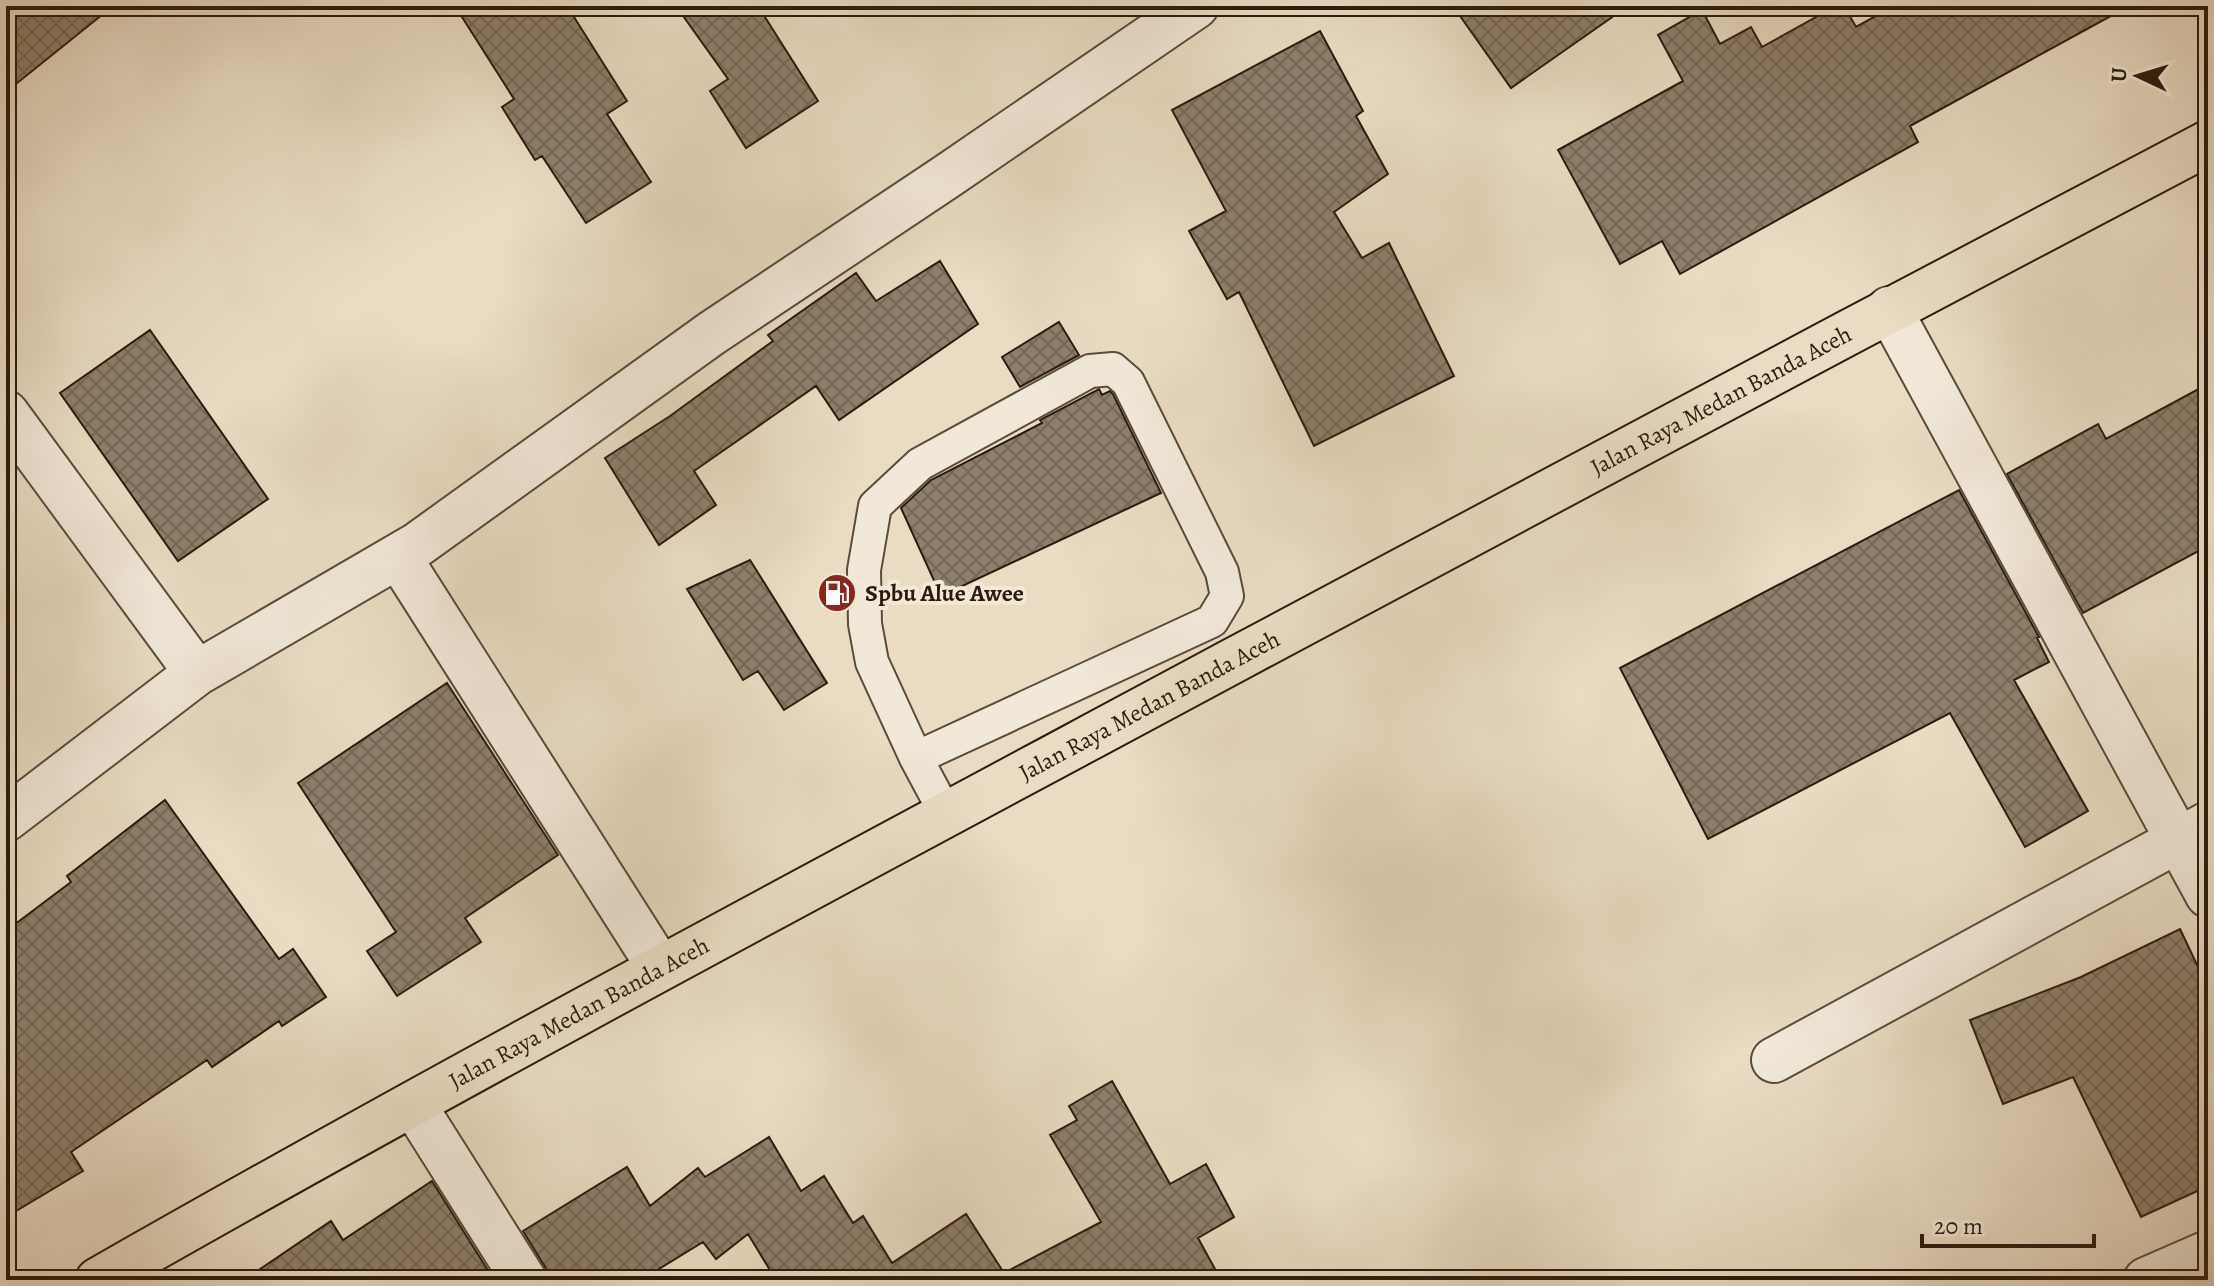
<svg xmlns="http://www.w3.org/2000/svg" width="2214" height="1286" viewBox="0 0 2214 1286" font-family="Alegreya,serif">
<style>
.building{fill:url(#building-cross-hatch);stroke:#2b1b0e;stroke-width:2}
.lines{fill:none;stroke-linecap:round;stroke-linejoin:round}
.service-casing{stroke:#5a4b3b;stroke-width:36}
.minor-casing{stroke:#5a4b3b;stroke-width:48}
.trunk-casing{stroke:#2b1b0e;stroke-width:48}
.service{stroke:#f1e8d8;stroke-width:32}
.minor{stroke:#f1e8d8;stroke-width:44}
.trunk{stroke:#e9dcc3;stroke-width:44}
.labels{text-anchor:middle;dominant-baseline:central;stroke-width:8;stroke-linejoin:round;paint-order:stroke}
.street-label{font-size:24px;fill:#2b1b0e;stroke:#f1e8d8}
.poi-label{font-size:24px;font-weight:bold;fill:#2b1b0e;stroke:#f1e8d8;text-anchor:start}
</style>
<defs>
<pattern id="building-cross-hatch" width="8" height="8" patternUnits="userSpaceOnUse" patternTransform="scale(2)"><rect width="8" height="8" fill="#8e7f6c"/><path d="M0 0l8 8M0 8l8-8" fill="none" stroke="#746757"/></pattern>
</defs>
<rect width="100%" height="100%" fill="#e9dcc3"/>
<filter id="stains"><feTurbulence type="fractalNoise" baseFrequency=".0025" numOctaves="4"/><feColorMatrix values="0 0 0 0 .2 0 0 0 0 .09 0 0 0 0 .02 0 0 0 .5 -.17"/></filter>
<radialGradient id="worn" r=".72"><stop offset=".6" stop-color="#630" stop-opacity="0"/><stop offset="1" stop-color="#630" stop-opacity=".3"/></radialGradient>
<path class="building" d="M 6,6 L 113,6 L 6,92 Z
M 455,6 L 567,6 L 627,101 L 607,114 L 651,182 L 586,223 L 542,156 L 535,160 L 502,107 L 514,99 Z
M 676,6 L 758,6 L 818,101 L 746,148 L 710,91 L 728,79 Z
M 1453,6 L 1628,6 L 1511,88 Z
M 1836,6 L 1844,6 L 1856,27 L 1894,6 L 2129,6 L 1910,126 L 1918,142 L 1680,274 L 1662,241 L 1620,264 L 1558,150 L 1683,81 L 1658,35 L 1702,10 L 1720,44 L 1751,27 L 1762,47 Z
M 1320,31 L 1363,111 L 1356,116 L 1388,174 L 1334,212 L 1362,258 L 1389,243 L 1454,376 L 1314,446 L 1239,292 L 1227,299 L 1189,231 L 1226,211 L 1172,110 Z
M 940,261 L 978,324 L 839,420 L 816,386 L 694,471 L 716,505 L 659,545 L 605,458 L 670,416 L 773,341 L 768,335 L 856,273 L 876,301 Z
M 1059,322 L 1079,355 L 1020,387 L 1002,357 Z
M 150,330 L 268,499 L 178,561 L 60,393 Z
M 2208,384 L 2208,546 L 2083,613 L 2007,474 L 2098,424 L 2106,439 Z
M 1099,389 L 1102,395 L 1110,391 L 1113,394 L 1161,493 L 941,596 L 901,508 L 931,480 L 1042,423 L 1040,420 Z
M 1959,490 L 2039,637 L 2037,638 L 2049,662 L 2014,680 L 2088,811 L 2025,847 L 1950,713 L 1708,839 L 1620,668 Z
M 750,560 L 827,683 L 784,710 L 758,671 L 743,680 L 687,589 Z
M 447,683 L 558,855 L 465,918 L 481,942 L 397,996 L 367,951 L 396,932 L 298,783 Z
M 165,800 L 279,959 L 293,949 L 326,997 L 282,1026 L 279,1021 L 212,1067 L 207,1060 L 71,1152 L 83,1171 L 6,1217 L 6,931 L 71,882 L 67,876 Z
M 2180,929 L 2208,988 L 2208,1186 L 2141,1217 L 2073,1077 L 2003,1104 L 1970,1020 L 2081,977 Z
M 1112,1081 L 1170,1184 L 1206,1164 L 1234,1217 L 1198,1238 L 1221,1280 L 776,1280 L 748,1234 L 716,1259 L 703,1242 L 641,1280 L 549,1280 L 545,1267 L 523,1231 L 627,1167 L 650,1206 L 698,1168 L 705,1177 L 769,1137 L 801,1191 L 824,1176 L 853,1223 L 863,1216 L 892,1263 L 966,1214 L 1004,1273 L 1101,1222 L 1050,1135 L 1077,1120 L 1069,1106 Z
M 432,1181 L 494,1280 L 244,1280 L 331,1221 L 343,1240 Z"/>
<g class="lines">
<defs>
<path id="service" d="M 916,758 L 1212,621 L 1227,596 L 1222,572 L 1128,382 L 1113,369 L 1090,371 L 920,464 L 875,506 L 864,570 L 865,624 L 872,662 L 916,758 L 946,814"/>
<path id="minor" d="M 1889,309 L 2208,895
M 6,413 L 197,673
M 398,556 L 660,968
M 6,819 L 197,673 L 417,545 L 712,333 L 946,177 L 1196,6
M 1774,1060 L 2208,824
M 413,1104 L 524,1280
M 2146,1280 L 2208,1253"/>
<g id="trunk">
<path id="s1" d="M 98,1280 C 475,1065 858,862 1240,657 C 1563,485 1884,312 2208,143"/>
</g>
</defs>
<use href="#service" class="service-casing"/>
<use href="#minor" class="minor-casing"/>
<use href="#trunk" class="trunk-casing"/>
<use href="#service" class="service"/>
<use href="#minor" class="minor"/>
<use href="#trunk" class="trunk"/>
</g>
<defs>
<symbol id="fuel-disc" viewBox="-11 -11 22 22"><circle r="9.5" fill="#8f2418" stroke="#f1e8d8"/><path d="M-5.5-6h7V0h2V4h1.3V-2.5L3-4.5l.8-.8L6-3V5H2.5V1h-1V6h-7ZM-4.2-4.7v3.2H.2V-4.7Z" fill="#fff"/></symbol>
</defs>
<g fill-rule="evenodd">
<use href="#fuel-disc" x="815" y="571" width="44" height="44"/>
</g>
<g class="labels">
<g class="street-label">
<text stroke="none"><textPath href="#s1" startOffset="1846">Jalan Raya Medan Banda Aceh</textPath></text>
<text stroke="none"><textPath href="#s1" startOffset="1198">Jalan Raya Medan Banda Aceh</textPath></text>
<text stroke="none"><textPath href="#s1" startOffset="550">Jalan Raya Medan Banda Aceh</textPath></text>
</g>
<g class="poi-label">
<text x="865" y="593">Spbu Alue Awee</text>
</g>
</g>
<rect width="2214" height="1286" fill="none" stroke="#e9dcc3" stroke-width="32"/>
<rect x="8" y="8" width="2198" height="1270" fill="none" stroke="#2b1b0e" stroke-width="4"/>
<rect x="16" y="16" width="2182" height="1254" fill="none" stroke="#2b1b0e" stroke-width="2"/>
<g transform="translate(2138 76) rotate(274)" stroke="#f1e8d8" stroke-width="6" paint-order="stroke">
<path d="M0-6L14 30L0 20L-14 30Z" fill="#2b1b0e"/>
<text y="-12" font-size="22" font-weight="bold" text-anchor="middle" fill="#2b1b0e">U</text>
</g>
<path d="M1922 1234v12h172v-12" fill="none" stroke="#2b1b0e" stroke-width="4"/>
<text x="1934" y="1234" font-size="24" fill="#2b1b0e" stroke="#f1e8d8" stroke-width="6" paint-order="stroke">20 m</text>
<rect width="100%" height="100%" filter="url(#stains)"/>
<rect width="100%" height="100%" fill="url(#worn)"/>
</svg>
